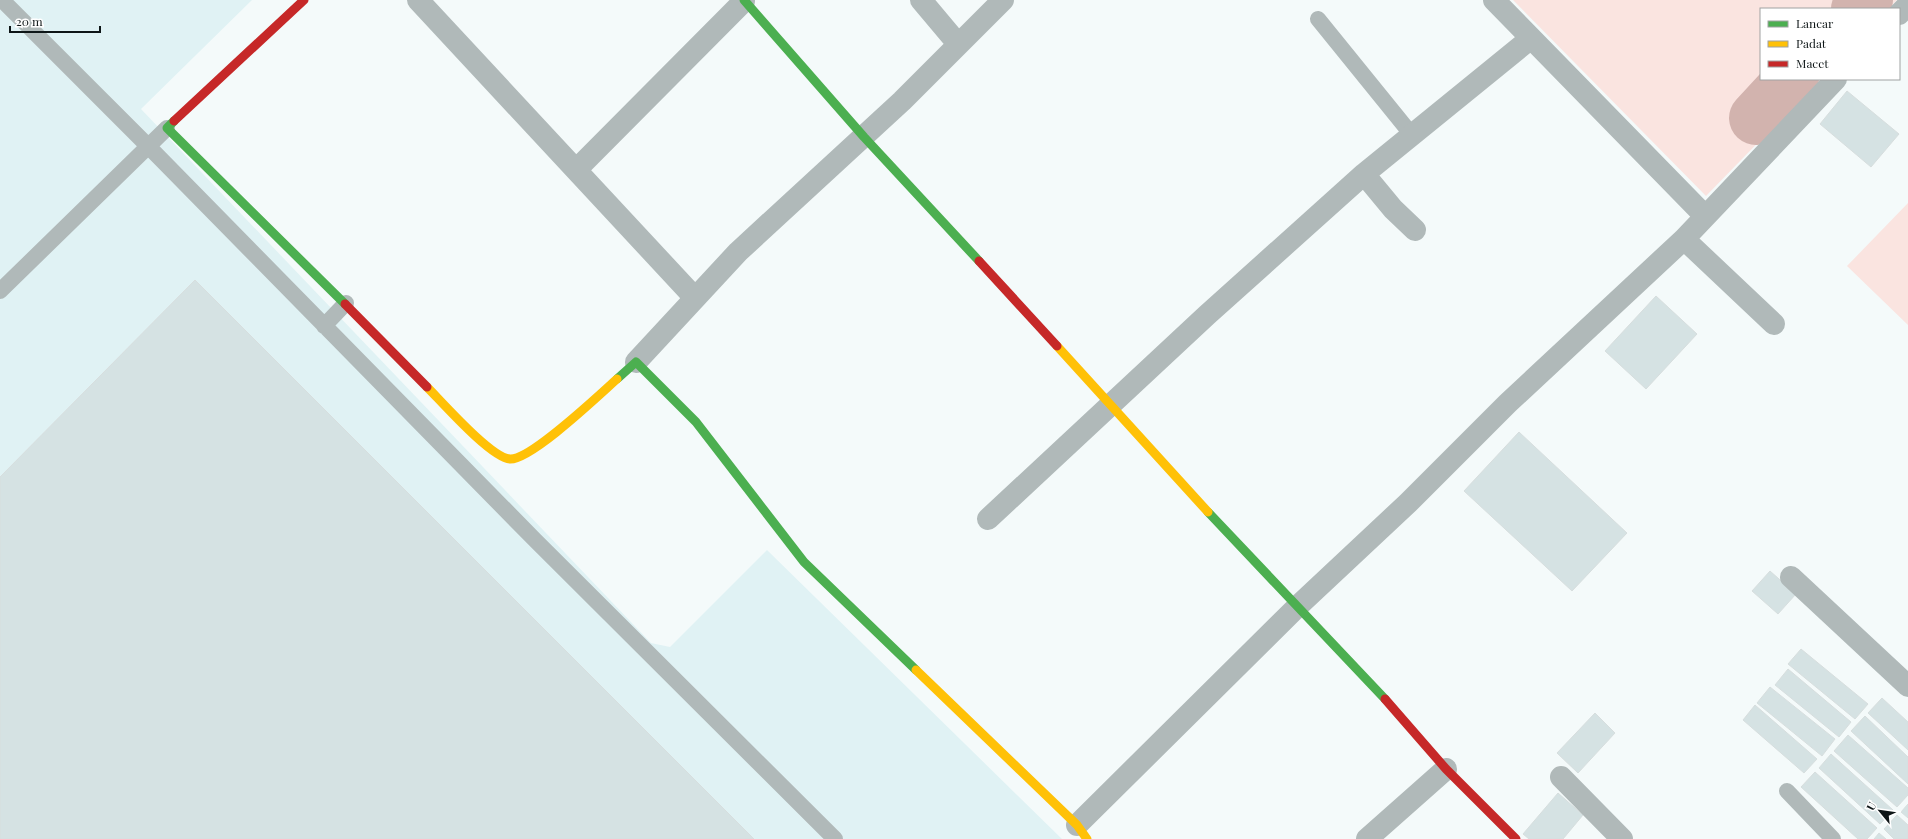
<svg xmlns="http://www.w3.org/2000/svg" width="1908" height="839" viewBox="0 0 1908 839" font-family="'Playfair Display',serif">
<style>
.built{fill:#e0f2f4}
.green{fill:#fae4e0}
.lines{fill:none;stroke-linecap:round;stroke-linejoin:round}
.river{stroke:#d2b3ae;stroke-width:54}
.building{fill:#d5e2e3;stroke:#d7dede}
.lane{stroke:#b0b9b9;stroke-width:16}
.street{stroke:#b0b9b9;stroke-width:22}
.fast{stroke:#4caf50;stroke-width:9}
.slow{stroke:#ffc107;stroke-width:9}
.jam{stroke:#c62828;stroke-width:9}
</style>
<rect width="100%" height="100%" fill="#f4fafa"/>
<path class="built" d="M 0,0 L 252,0 L 141,109 L 651,643 L 670,647 L 767,550 L 1062,839 L 0,839 Z"/>
<path class="green" d="M 1513,0 L 1897,0 L 1888,9 L 1761,9 L 1761,79 L 1820,79 L 1706,196 Z
M 1908,203 L 1908,325 L 1847,266 Z"/>
<g class="lines">
<path class="river" d="M 1858,9 L 1866,0
M 1756,118 L 1792,79"/>
</g>
<path class="building" d="M 1847,91 L 1899,134 L 1871,167 L 1820,124 Z
M 195,280 L 754,839 L 0,839 L 0,477 Z
M 1656,296 L 1697,334 L 1646,389 L 1605,351 Z
M 1519,432 L 1627,533 L 1572,591 L 1464,491 Z
M 1770,571 L 1796,594 L 1778,614 L 1752,591 Z
M 1801,649 L 1868,704 L 1855,719 L 1788,664 Z
M 1788,669 L 1851,722 L 1839,737 L 1775,685 Z
M 1770,687 L 1835,739 L 1822,756 L 1757,703 Z
M 1882,698 L 1908,722 L 1908,750 L 1868,713 Z
M 1755,705 L 1817,759 L 1804,773 L 1743,720 Z
M 1595,713 L 1615,733 L 1578,773 L 1557,753 Z
M 1865,716 L 1908,757 L 1908,784 L 1851,731 Z
M 1848,735 L 1908,788 L 1908,795 L 1897,807 L 1834,751 Z
M 1831,754 L 1893,810 L 1880,824 L 1819,768 Z
M 1815,772 L 1877,828 L 1867,839 L 1858,839 L 1801,787 Z
M 1558,793 L 1583,815 L 1563,839 L 1529,839 L 1523,834 Z
M 1908,804 L 1908,818 L 1901,812 Z
M 1897,815 L 1908,825 L 1908,839 L 1894,839 L 1884,829 Z
M 1879,833 L 1886,839 L 1874,839 Z"/>
<g class="lines">
<path class="lane" d="M 2,0 L 149,147 L 535,540 L 835,839
M 1318,19 L 1412,135
M 0,291 L 167,128
M 324,326 L 346,303
M 1787,791 L 1833,839"/>
<path class="street" d="M 418,0 L 695,298
M 921,0 L 958,44
M 1494,0 L 1705,216
M 1899,14 L 1908,5
M 576,170 L 744,1
M 1364,174 L 1393,209 L 1415,230
M 1684,239 L 1774,324
M 636,362 L 738,252 L 902,101 L 1003,0
M 988,519 L 1207,315 L 1364,174 L 1530,39
M 1791,577 L 1908,686
M 1561,777 L 1622,839
M 1077,825 L 1298,606 L 1408,503 L 1508,403 L 1684,239 L 1836,79
M 1367,839 L 1446,769"/>
<path class="fast" d="M 744,0 L 864,137 L 979,261
M 174,121 L 167,128 L 345,304
M 617,379 L 636,362 L 696,422 L 804,562 L 916,670
M 1208,512 L 1385,699"/>
<path class="slow" d="M 1057,346 L 1208,512
M 427,387 C 442,402 491,458 510,459 C 531,460 599,395 617,379
M 916,670 L 1077,825 L 1087,839"/>
<path class="jam" d="M 174,121 L 304,0
M 979,261 L 1057,346
M 345,304 L 427,387
M 1385,699 L 1446,769 L 1516,839"/>
</g>
<rect x="1760" y="8" width="140" height="72" fill="#ffffff" stroke="#9fa2a2"/>
<rect x="1768" y="21" width="20" height="6" fill="#4caf50" stroke="#9fa2a2"/>
<text x="1796" y="28" font-size="12" fill="#0e1617">Lancar</text>
<rect x="1768" y="41" width="20" height="6" fill="#ffc107" stroke="#9fa2a2"/>
<text x="1796" y="48" font-size="12" fill="#0e1617">Padat</text>
<rect x="1768" y="61" width="20" height="6" fill="#c62828" stroke="#9fa2a2"/>
<text x="1796" y="68" font-size="12" fill="#0e1617">Macet</text>
<g transform="translate(1880 811) rotate(299)" stroke="#ffffff" stroke-width="3" paint-order="stroke">
<path d="M0-3L7 15L0 10L-7 15Z" fill="#0e1617"/>
<text y="-6" font-size="11" font-weight="bold" text-anchor="middle" fill="#0e1617">U</text>
</g>
<path d="M10 26v6h90v-6" fill="none" stroke="#0e1617" stroke-width="2"/>
<text x="16" y="26" font-size="12" fill="#0e1617" stroke="#ffffff" stroke-width="3" paint-order="stroke">20 m</text>
</svg>
